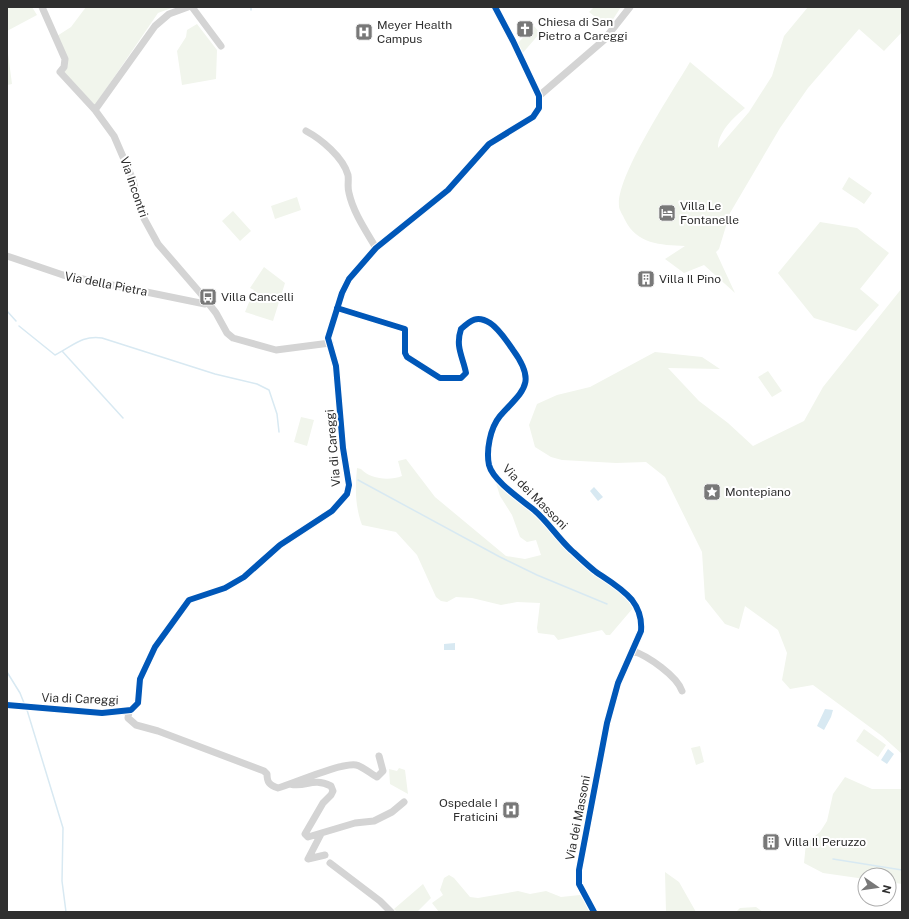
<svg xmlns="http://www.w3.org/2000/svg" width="909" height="919" viewBox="0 0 909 919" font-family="'Public Sans',sans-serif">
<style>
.green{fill:#f1f5ec}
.water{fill:#d8e9f2}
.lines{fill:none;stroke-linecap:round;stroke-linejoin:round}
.stream{stroke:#d8e9f2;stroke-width:1.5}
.minor{stroke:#d4d4d4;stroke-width:7}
.cycleway-casing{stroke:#fff;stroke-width:8}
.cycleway{stroke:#0057b8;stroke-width:6}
.labels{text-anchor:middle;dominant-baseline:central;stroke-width:4;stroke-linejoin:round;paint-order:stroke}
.poi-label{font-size:12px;fill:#2f2f2f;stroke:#fff;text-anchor:start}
.street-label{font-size:12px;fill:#2f2f2f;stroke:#fff}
</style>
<rect width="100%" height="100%" fill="#fff"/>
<path class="green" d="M 7,7 L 32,7 L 37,15 L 7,31 Z
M 86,7 L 174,7 L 158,13 L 95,105 L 63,72 L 66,66 L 57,36 L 71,27 Z
M 594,7 L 621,7 L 608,27 L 589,12 Z
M 808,7 L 902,7 L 902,32 L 884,51 L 859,29 L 808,88 L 780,128 L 730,213 L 719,249 L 716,252 L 735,293 L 704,265 L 684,273 L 665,259 L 685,246 C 660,245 637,244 625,220 C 623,215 619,210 619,206 C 616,176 673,91 690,62 L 745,108 C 733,118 718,132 718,148 L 749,112 L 772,76 L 784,36 Z
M 197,24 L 217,50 L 216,79 L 182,85 L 177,51 L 186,37 L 187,30 Z
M 534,26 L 540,33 L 521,55 L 517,44 Z
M 7,46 L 12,84 L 7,85 Z
M 849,177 L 872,193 L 864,204 L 842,189 Z
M 297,197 L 301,210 L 275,219 L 271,206 Z
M 233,211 L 251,231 L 240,241 L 222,221 Z
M 820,222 L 857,228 L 889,253 L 860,289 L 879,305 L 856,331 L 814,318 L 778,273 Z
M 264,267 L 285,283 L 273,321 L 245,312 L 254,290 L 250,288 Z
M 902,288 L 902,754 L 882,736 L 813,685 L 790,689 L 782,680 L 787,653 L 778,630 L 745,606 L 739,629 L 725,624 L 705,599 L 702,552 L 665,477 L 646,462 L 616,463 L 562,460 L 551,457 L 535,447 L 529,425 L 537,404 L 557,395 L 590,387 L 655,352 L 702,357 L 720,369 L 668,368 L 699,401 L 728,423 L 753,446 L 804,421 L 823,387 Z
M 768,371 L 782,391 L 772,397 L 758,377 Z
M 301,417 L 314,420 L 307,446 L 294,442 Z
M 406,459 L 435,497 L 506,556 L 525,559 L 541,555 L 536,540 L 527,542 L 520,537 L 512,515 L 500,496 L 495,480 L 536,516 L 572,554 L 610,584 L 626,598 L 633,608 L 610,635 L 606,635 L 602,630 L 558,640 L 554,635 L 538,633 L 537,628 L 540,603 L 517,602 L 501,605 L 472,598 L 456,597 L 447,602 L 441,601 L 436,597 L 417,555 L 396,532 L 362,525 C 355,506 355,488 357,468 L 361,469 C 370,479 389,481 402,476 L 398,461 Z
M 864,729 L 886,745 L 878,757 L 856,741 Z
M 700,746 L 704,762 L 696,765 L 691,748 Z
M 399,768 L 405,770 L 408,794 L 390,784 L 389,769 L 397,771 Z
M 845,777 L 872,789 L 902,789 L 902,884 L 889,882 L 889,875 L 865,875 L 865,879 L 823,873 L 804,863 L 806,843 L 820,832 L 827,821 L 833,794 Z
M 665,872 L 679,882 L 696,912 L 666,912 Z
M 449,875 L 454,878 L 470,897 L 478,898 L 518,891 L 530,894 L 546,891 L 561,897 L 580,895 L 592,912 L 439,912 L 432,903 L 443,895 L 440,890 L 444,878 Z
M 423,884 L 431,898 L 417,912 L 397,912 L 394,909 Z
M 756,907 L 763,912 L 736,912 L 740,908 Z"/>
<path class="water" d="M 594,487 L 603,497 L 598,501 L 590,491 Z
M 455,643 L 455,650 L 444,650 L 444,644 Z
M 825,709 L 833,710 L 831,717 L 824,730 L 817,726 Z
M 888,749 L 894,754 L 887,764 L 881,760 Z"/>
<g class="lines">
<path class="stream" d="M 251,10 L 251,7
M 7,311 L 16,321
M 19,326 L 55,355 C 73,346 82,335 102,338 L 215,374 L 257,384 L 269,390 L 277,414 L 279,432
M 62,351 L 123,418
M 358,480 L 500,557 L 537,575 L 607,604
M 7,672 L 20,693 L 24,703
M 27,710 L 63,828 L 62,881 L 66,912
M 833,859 L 902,870"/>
<path class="minor" d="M 42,7 L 65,59 L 64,67 L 60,72 L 95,110 L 114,136 L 133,180 L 141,213 L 158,244 L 202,295 L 216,313 L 227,333 L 233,338 L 276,350 L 330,343
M 192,7 L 221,46
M 539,96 L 604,40 L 630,7
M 95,110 L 155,26 L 169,14 L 188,7
M 306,131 C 321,139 343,157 348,175 C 349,181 347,187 349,193 C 353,212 366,231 376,248
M 7,256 L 63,275 L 205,304 L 207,302
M 337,308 L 405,329 L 405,353 L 407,357 L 440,378 L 461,378 L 466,373 C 463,357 455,347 461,329 C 471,320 477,315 490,323 C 499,329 507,341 513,350 C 538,384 522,391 500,416 C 490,428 486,451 489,465 C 493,481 522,500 534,510 C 548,522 558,538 571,550 C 579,557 587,565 596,572 C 608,580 622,588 632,600 C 639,609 642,619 641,631 L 618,683 L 607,723 L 579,870 L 579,884 L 594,912
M 633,651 C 648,656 677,676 682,691
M 7,705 L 102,713 L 131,710 L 138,703 L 140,679 L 155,647 L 189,600 L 225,588 L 244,577 L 280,545 L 332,511 L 347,494 L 349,485 L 343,448 L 336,366 L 328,338 L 342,293 L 349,279 L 376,248 L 448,190 L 489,144 L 533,117 L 539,108 L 539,96 L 513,41 L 495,7
M 129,711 L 128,718 L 136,725 L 158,731 L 264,771 L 267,774 C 267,782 269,785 278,788 C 295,783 339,763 356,765 C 362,766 371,774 377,777 L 383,771 L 379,756
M 290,784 C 306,788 312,777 331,786 L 333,791 L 331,795 L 323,803 L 305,834 L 308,837 L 355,823 L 374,821 L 392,812 L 404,802
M 321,834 L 308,859 L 325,855
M 330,863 L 380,901 L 391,912"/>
<defs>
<path id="cycleway" d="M 337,308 L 405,329 L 405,353 L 407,357 L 440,378 L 461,378 L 466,373 C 463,357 455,347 461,329 C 471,320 477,315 490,323 C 499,329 507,341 513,350 C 538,384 522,391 500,416 C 490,428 486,451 489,465 C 493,481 522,500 534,510 C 548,522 558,538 571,550 C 579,557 587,565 596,572 C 608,580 622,588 632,600 C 639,609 642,619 641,631 L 618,683 L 607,723 L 579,870 L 579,884 L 594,912
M 7,705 L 102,713 L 131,710 L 138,703 L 140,679 L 155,647 L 189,600 L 225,588 L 244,577 L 280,545 L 332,511 L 347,494 L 349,485 L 343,448 L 336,366 L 328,338 L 342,293 L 349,279 L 376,248 L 448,190 L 489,144 L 533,117 L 539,108 L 539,96 L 513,41 L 495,7"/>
</defs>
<use href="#cycleway" class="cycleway-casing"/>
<use href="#cycleway" class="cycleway"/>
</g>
<defs>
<symbol id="church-square" viewBox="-11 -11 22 22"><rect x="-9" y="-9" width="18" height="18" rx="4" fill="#787878" stroke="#fff"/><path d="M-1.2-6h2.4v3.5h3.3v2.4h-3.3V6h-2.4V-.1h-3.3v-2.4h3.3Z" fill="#fff"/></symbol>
<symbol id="hospital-square" viewBox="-11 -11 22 22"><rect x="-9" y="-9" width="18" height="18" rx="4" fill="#787878" stroke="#fff"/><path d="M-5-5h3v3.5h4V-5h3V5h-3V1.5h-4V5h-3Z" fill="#fff"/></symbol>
<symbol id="hotel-square" viewBox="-11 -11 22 22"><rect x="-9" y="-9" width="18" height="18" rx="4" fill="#787878" stroke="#fff"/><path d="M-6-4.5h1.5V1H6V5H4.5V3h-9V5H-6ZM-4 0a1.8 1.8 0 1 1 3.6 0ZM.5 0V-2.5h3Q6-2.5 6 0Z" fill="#fff"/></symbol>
<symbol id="building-square" viewBox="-11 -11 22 22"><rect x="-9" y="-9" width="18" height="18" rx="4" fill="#787878" stroke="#fff"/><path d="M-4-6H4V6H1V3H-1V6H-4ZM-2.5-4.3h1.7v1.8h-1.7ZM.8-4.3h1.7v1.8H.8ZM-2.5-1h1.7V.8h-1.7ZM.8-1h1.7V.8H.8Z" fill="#fff"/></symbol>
<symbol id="bus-square" viewBox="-11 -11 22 22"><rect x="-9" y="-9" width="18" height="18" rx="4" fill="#787878" stroke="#fff"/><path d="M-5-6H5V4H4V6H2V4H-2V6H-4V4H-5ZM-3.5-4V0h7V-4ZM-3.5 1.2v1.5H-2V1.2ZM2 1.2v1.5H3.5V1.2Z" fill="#fff"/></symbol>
<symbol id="sight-square" viewBox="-11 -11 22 22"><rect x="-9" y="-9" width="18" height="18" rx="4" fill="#787878" stroke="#fff"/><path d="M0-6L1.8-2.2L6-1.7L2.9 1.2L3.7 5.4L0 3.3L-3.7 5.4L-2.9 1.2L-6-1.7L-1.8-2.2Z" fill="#fff"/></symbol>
</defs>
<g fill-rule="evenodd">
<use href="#church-square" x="515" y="19" width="20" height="20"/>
<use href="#hospital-square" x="354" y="22" width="20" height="20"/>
<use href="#hotel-square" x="657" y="203" width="20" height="20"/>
<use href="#building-square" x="636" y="269" width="20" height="20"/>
<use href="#bus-square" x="198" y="287" width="20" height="20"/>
<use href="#sight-square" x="702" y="482" width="20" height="20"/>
<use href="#hospital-square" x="501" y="800" width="20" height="20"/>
<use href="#building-square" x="761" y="832" width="20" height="20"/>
</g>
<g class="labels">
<g class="poi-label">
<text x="538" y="22">Chiesa di San<tspan x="538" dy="14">Pietro a Careggi</tspan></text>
<text x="377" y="25">Meyer Health<tspan x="377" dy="14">Campus</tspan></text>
<text x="680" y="206">Villa Le<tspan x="680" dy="14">Fontanelle</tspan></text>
<text x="659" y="279">Villa Il Pino</text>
<text x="221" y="297">Villa Cancelli</text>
<text x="725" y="492">Montepiano</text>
<text x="498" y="803" text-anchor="end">Ospedale I<tspan x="498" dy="14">Fraticini</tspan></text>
<text x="784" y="842">Villa Il Peruzzo</text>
</g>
<g class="street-label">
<text transform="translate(134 187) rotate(71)">Via Incontri</text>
<text transform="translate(106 284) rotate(11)">Via della Pietra</text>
<text transform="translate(333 448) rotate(-95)">Via di Careggi</text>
<text transform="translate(535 497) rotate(45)">Via dei Massoni</text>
<text transform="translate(80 699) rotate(2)">Via di Careggi</text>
<text transform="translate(578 818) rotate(-79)">Via dei Massoni</text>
</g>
</g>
<rect width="909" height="919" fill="none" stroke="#2f2f2f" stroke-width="16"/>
<g transform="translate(877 887) rotate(103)"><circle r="19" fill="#ffffff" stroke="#acacac"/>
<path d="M0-3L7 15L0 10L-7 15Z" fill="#787878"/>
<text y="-6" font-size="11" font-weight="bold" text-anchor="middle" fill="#2f2f2f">N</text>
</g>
</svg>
